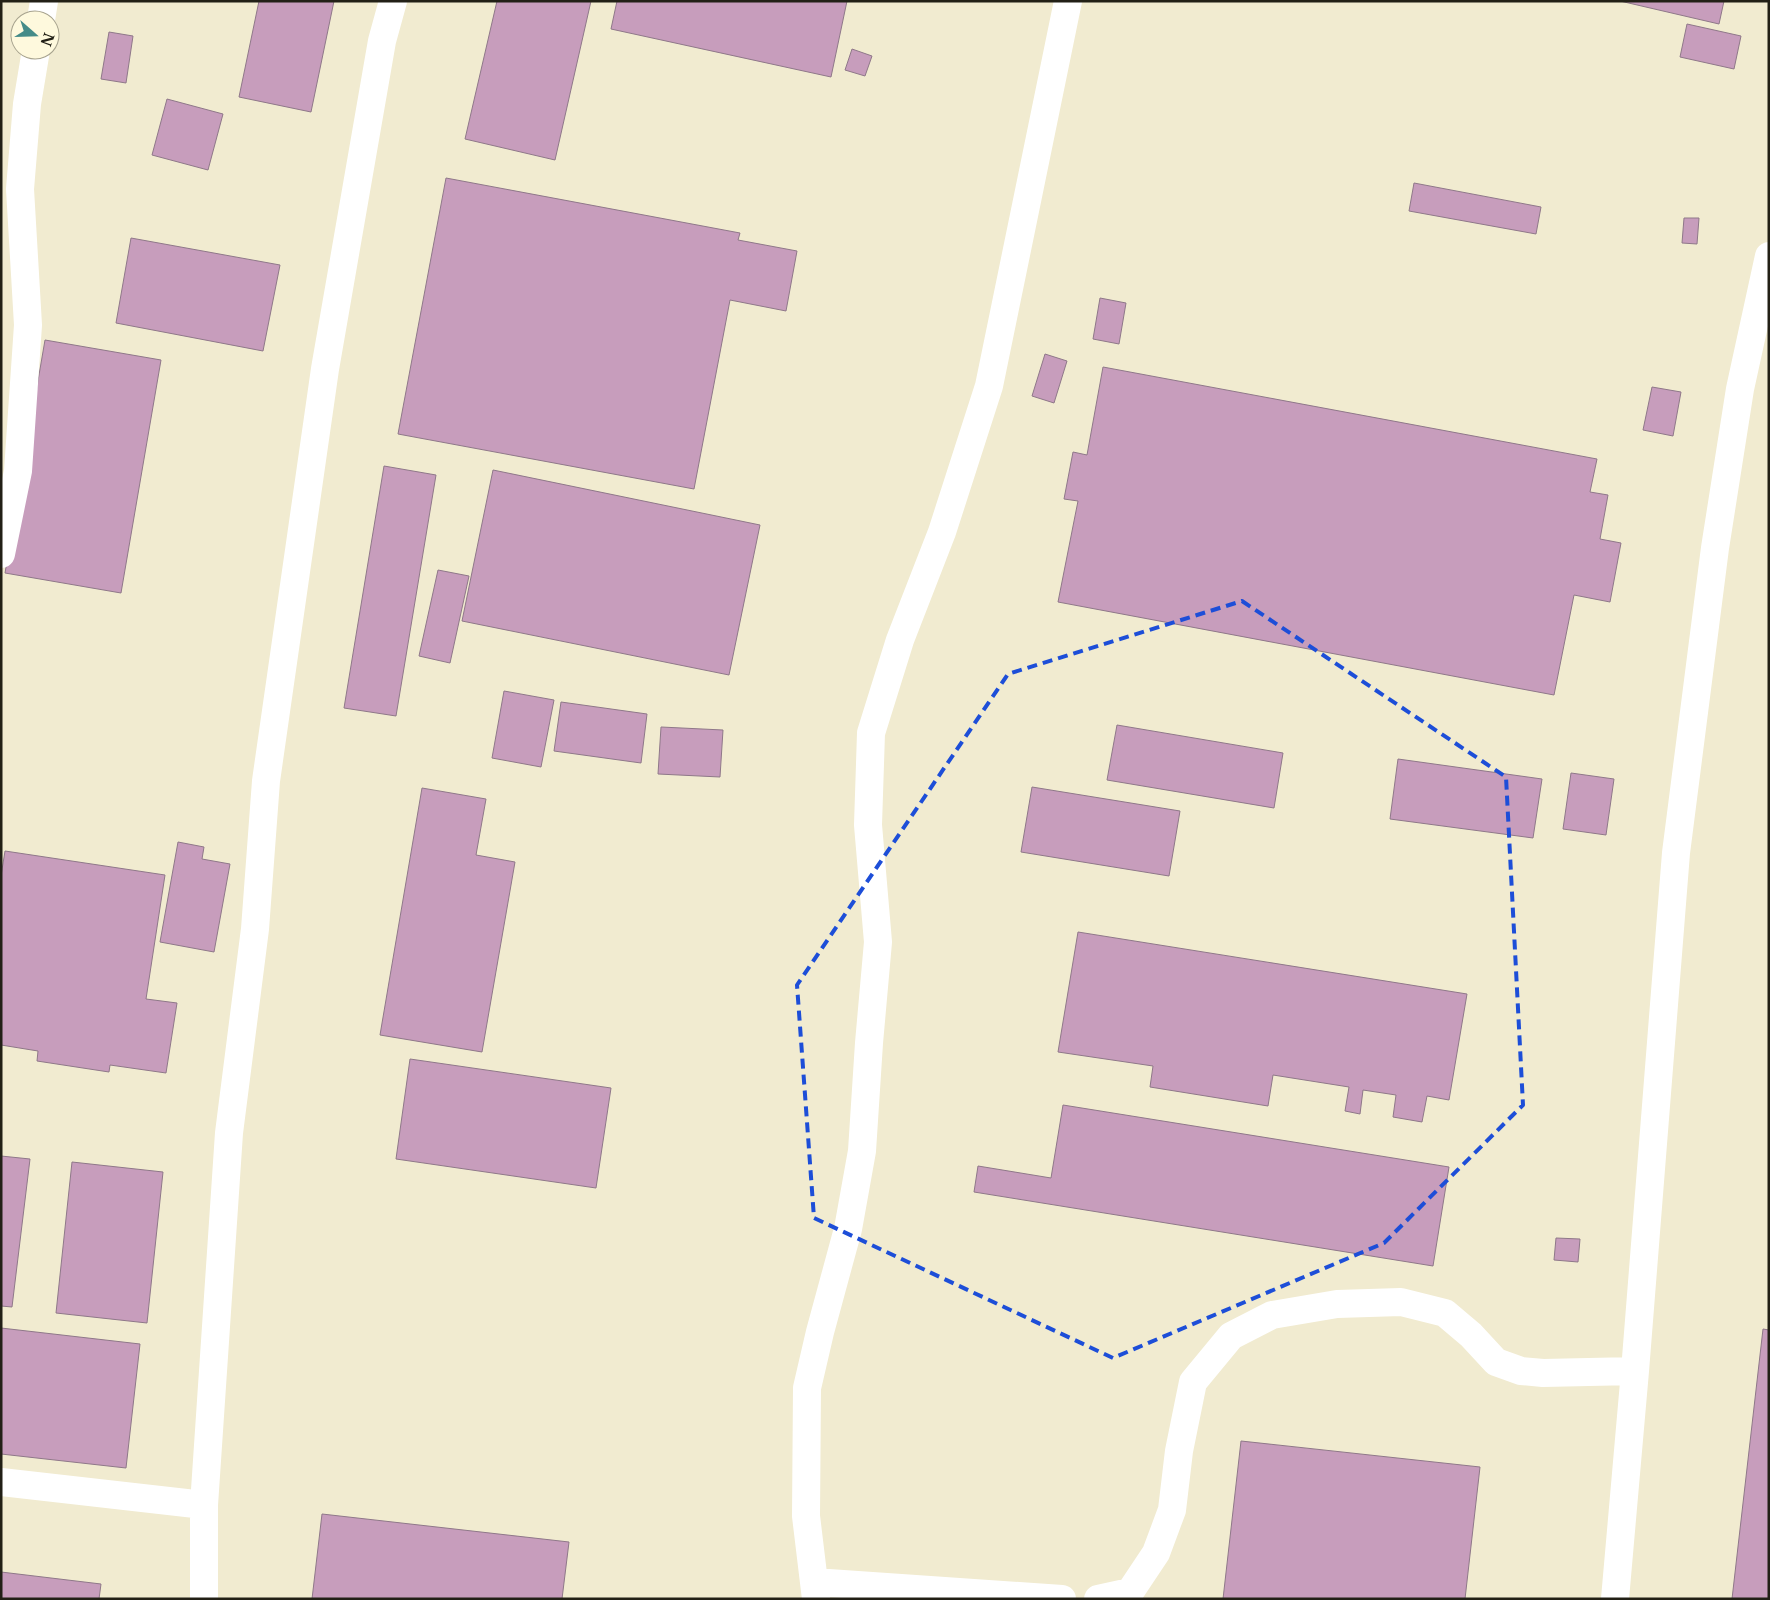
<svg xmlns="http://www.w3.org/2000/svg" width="1770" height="1600" viewBox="0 0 1770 1600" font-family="'Libre Baskerville',serif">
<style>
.building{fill:#c79dbc;stroke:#8f7889}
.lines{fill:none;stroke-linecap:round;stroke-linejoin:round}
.minor{stroke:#fff;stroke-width:28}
.marked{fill:none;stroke:#1d4ed8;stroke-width:4;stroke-dasharray:10 6;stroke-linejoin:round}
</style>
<rect width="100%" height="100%" fill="#f1ebd0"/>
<path class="building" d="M 259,1 L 334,1 L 311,112 L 239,97 Z
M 497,1 L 591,1 L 555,160 L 465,139 Z
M 617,1 L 847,1 L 831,77 L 611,29 Z
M 1620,1 L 1724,1 L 1719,24 Z
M 1687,24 L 1741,36 L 1734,69 L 1680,57 Z
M 109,32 L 133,36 L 126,83 L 101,79 Z
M 852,49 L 872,56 L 865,76 L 845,70 Z
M 167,99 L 223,114 L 208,170 L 152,155 Z
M 446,178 L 740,233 L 738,240 L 797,251 L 786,311 L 730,300 L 694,489 L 398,434 Z
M 1414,183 L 1541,207 L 1536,234 L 1409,211 Z
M 1684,218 L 1699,218 L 1697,244 L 1682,243 Z
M 131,238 L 280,265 L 263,351 L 116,323 Z
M 1100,298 L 1126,303 L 1119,344 L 1093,339 Z
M 45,340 L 161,360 L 121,593 L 5,573 Z
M 1045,354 L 1067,361 L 1054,403 L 1032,396 Z
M 1103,367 L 1597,459 L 1590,492 L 1608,495 L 1600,539 L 1621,543 L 1610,602 L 1574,595 L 1554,695 L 1058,602 L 1078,501 L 1064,499 L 1073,452 L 1087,455 Z
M 1652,387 L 1681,392 L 1673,436 L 1643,430 Z
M 384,466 L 436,475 L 396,716 L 344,708 Z
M 493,470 L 760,525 L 729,675 L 462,621 Z
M 438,570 L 469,576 L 450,663 L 419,656 Z
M 504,691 L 554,700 L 541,767 L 492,758 Z
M 561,702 L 647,714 L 641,763 L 554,751 Z
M 1117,725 L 1283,753 L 1274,808 L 1107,780 Z
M 661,727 L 723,730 L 720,777 L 658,774 Z
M 1398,759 L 1542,779 L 1533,838 L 1390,819 Z
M 1571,773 L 1614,779 L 1606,835 L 1563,829 Z
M 1032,787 L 1180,811 L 1169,876 L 1021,852 Z
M 422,788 L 486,799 L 476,855 L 515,862 L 482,1052 L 380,1035 Z
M 178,842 L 204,847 L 202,859 L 230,864 L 214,952 L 160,942 Z
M 5,851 L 165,875 L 146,999 L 177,1003 L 166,1073 L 110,1065 L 109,1072 L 37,1061 L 38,1051 L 1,1045 L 1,876 Z
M 1078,932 L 1467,994 L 1449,1100 L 1427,1096 L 1422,1122 L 1393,1117 L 1396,1095 L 1363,1090 L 1360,1114 L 1345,1111 L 1349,1087 L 1273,1075 L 1268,1106 L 1150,1087 L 1153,1066 L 1058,1052 Z
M 410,1059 L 611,1088 L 596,1188 L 396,1159 Z
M 1063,1105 L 1449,1167 L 1433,1266 L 974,1192 L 978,1166 L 1051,1178 Z
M 1,1156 L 30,1159 L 12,1307 L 1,1306 Z
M 72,1162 L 163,1172 L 147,1323 L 56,1313 Z
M 1556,1238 L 1580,1239 L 1578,1262 L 1554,1260 Z
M 1,1328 L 140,1344 L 126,1468 L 1,1454 Z
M 1763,1329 L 1769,1330 L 1769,1599 L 1732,1599 Z
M 1241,1441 L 1480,1467 L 1465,1599 L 1223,1599 Z
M 322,1514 L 569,1542 L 562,1599 L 312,1599 Z
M 1,1572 L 101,1584 L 99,1599 L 1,1599 Z"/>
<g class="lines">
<path class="minor" d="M 41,20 L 44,1
M 1,554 L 18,471 L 28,325 L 20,189 L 27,104 L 36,50
M 1,1482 L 204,1505
M 814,1582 L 1062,1599
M 204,1599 L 204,1505 L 229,1133 L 255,929 L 266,781 L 325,369 L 382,41 L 393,1
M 816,1599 L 806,1516 L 807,1388 L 820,1332 L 848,1229 L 862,1151 L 869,1043 L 878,942 L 868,825 L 871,733 L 900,640 L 942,532 L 989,386 L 1068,1
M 1098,1599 L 1130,1592 L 1156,1553 L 1172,1510 L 1179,1451 L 1193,1382 L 1231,1336 L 1272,1315 L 1337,1304 L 1401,1302 L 1445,1313 L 1471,1335 L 1496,1362 L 1521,1371 L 1543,1373 L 1635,1371
M 1615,1599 L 1635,1371 L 1676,853 L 1715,548 L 1740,389 L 1769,256"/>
</g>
<path class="marked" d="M 1242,601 L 1506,777 L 1523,1105 L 1384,1243 L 1113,1358 L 814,1218 L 797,985 L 1008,674 Z"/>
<rect width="1770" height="1600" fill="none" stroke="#222016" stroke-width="5"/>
<g transform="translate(35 35) rotate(110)"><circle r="24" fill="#fef9dd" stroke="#a6a28d"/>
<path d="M0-4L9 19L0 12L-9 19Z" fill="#448b88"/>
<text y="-8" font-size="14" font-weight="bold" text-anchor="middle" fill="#222016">N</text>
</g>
</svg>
